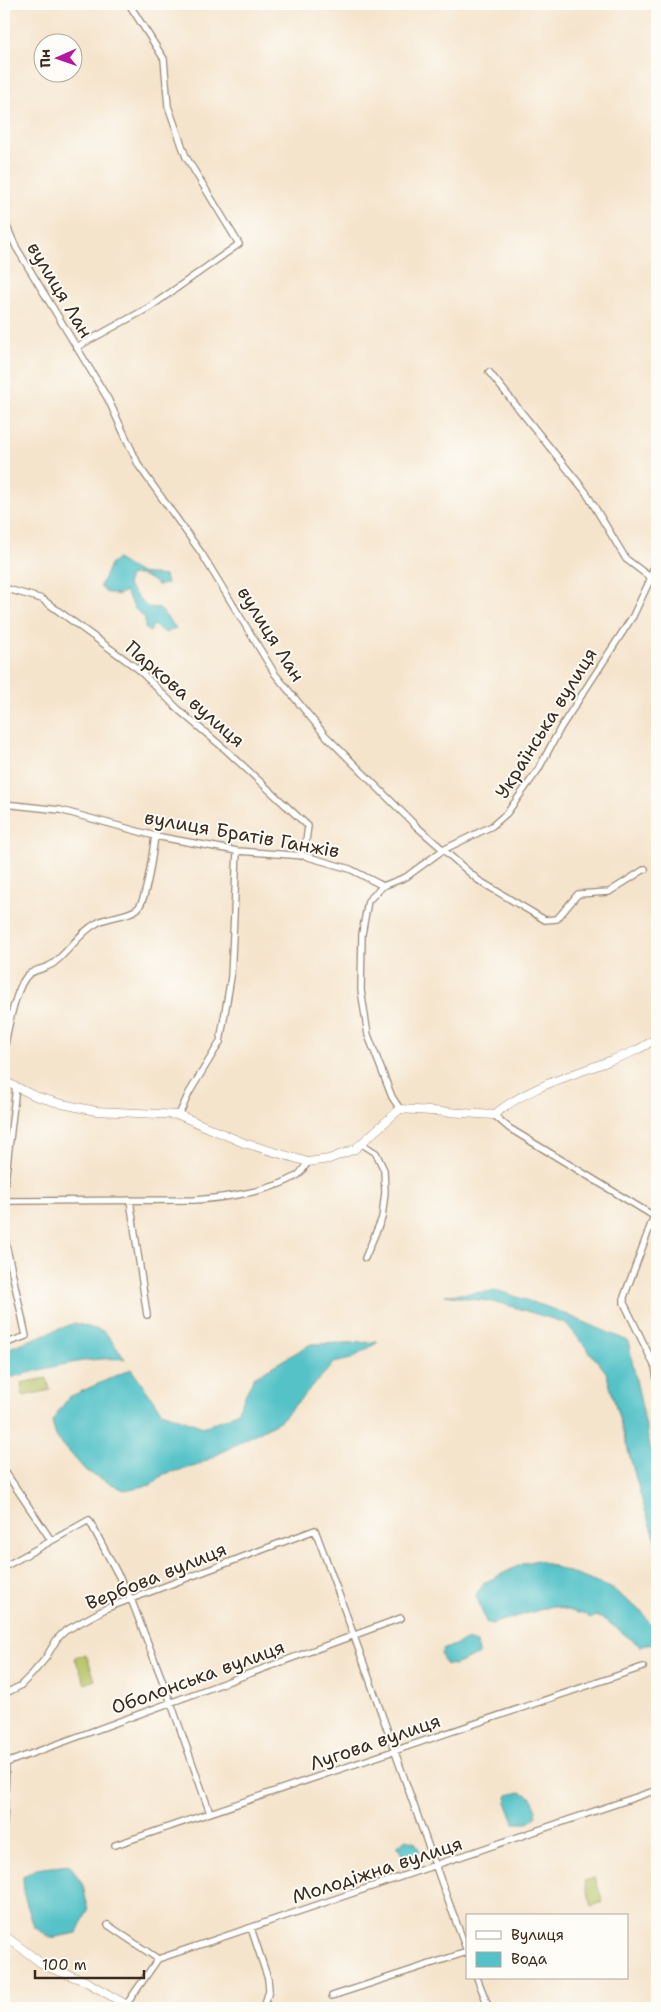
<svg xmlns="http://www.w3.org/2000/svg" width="661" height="2012" viewBox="0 0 661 2012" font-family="'Shantell Sans',sans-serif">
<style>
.pitch{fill:#b6c264;stroke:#787641}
.water{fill:#54c2c8;stroke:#487673}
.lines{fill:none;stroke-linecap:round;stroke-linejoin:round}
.street-casing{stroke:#988775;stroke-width:8}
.secondary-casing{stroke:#988775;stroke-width:9}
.street{stroke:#fff;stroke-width:5.5}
.secondary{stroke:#fff;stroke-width:8}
.labels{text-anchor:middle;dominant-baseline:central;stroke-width:4;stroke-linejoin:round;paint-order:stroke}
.street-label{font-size:19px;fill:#3b2a1e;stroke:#fdfcf7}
</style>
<rect width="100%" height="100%" fill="#fdfcf7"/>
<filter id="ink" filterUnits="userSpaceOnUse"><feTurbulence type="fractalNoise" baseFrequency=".02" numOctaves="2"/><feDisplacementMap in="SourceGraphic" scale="10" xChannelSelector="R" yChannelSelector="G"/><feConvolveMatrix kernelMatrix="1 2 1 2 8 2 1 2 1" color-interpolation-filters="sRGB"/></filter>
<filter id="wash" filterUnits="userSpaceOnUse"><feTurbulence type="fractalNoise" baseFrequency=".0096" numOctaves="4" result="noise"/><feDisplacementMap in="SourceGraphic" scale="20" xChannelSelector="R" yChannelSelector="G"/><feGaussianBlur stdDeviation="1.12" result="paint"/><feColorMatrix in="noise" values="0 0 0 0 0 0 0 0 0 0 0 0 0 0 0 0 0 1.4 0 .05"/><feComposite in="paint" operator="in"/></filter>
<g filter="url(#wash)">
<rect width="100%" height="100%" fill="#f5e4cc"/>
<path class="pitch" d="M 47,1378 L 50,1390 L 23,1396 L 21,1383 Z
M 86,1654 L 95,1680 L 85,1684 L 75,1658 Z
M 595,1878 L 603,1902 L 592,1906 L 584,1881 Z"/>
<path class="water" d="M 117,559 L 140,573 L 165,576 L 167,584 L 158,585 C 151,579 140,572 130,576 L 127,585 L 147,607 L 159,608 L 176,628 L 166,633 L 153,625 L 150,632 L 145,628 L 145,618 L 135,609 L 125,591 L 119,595 L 105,592 L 100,586 L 111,563 Z
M 499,1291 L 556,1310 L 628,1341 L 657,1480 L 657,1542 L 644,1507 L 606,1372 L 566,1323 L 500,1303 L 445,1295 Z
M 75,1323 L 105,1332 L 125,1359 C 84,1356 43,1370 4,1379 L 4,1350 Z
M 378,1342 L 351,1359 L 334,1363 L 281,1420 L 196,1466 L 164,1474 L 151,1485 L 124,1490 L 86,1471 L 56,1437 L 52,1421 L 69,1397 L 131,1369 L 162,1412 L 203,1427 L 227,1418 L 237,1412 L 254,1377 L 311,1344 Z
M 537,1560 L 611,1588 L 642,1612 L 656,1632 L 654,1644 L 640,1646 L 607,1621 L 596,1616 L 590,1619 L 586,1615 L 553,1606 L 491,1624 L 486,1622 L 476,1595 L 484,1583 L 522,1564 Z
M 466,1640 L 477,1643 L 478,1655 L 454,1665 L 445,1664 L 441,1654 L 443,1650 Z
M 520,1792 C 534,1796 535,1803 537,1816 L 528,1823 L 514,1823 L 506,1802 L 508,1795 Z
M 406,1839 L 415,1842 L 420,1851 L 417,1859 L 407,1863 L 397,1846 Z
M 70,1865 L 83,1885 L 88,1910 L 77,1933 L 51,1938 L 34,1927 L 24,1895 L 23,1877 L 35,1869 Z"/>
</g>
<g filter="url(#ink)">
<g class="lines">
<defs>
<path id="street" d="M 4,220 L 16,247 L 108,399 L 139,466 L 202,554 L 275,674 L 325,735 L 416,826 L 478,880 L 545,920 L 557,919 L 578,894 L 609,892 L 645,869
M 77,347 L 150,307 L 239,244 L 186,157 L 168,106 L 164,59 L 129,4
M 489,372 L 585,491 L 626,559 L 651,578
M 4,588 L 42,599 L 138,669 L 181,712 L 226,750 L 308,826 L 306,841 L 300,856
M 4,804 L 60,810 L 155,836 L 237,851 L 305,856 L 350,869 L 383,886
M 4,1050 C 7,1033 16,986 28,975 C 36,968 48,969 55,962 C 70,950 80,932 97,923 C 108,916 126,917 137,909 C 147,902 153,849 155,836
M 400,1109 L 392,1097 L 368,1035 L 361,990 L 362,934 L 368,901 L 383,886 L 406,877 L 443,850 L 492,826 L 507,813 L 538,770 L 561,727 L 633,616 L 651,578 L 657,548
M 179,1115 L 189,1093 L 220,1042 L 231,977 L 237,851
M 494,1115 L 509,1128 L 657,1218
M 362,1144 L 376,1153 L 384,1170 L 385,1192 L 382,1218 L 365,1258
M 4,1191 L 16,1087
M 130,1200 L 147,1315
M 4,1201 L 195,1200 C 224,1198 274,1191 298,1175 C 302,1172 305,1166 308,1162
M 654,1216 L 624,1297 L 624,1303 L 655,1367 L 657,1380
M 4,1235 L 26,1336 L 4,1344
M 4,1470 L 51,1540
M 4,1567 L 89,1520 L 131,1599 L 171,1703 L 210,1813
M 4,1694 L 20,1686 L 32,1674 L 45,1659 L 57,1639 L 65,1631 L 107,1608 L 315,1530 C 368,1669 414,1812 467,1951
M 4,1759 L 6,1763 L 4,1823
M 6,1763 L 401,1618
M 115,1845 L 643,1667
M 108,1925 L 158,1959
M 251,1928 L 268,1979 L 269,1990 L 264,2008
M 477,1978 L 489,2008
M 332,1996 L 467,1952
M 126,2005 L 158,1959 L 657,1790"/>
<path id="secondary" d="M 4,1081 L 35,1096 L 62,1104 L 96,1111 L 179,1115 L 244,1143 L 308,1162 L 329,1159 L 355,1149 L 400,1109 L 494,1115 C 525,1088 571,1076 609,1061 C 626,1055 643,1049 657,1037
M 4,1935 L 45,1966 L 85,1981 L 132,2008"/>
</defs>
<use href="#street" class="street-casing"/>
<use href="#secondary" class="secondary-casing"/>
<use href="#street" class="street"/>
<use href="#secondary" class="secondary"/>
</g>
</g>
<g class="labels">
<g class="street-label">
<text transform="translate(60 290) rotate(59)">вулиця Лан</text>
<text transform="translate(271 634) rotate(58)">вулиця Лан</text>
<text transform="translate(185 694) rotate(41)">Паркова вулиця</text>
<text transform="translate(546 723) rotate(-58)">Українська вулиця</text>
<text transform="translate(242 834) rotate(10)">вулиця Братів Ганжів</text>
<text transform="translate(156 1576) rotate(-22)">Вербова вулиця</text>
<text transform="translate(198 1677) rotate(-20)">Оболонська вулиця</text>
<text transform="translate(375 1742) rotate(-19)">Лугова вулиця</text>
<text transform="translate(377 1870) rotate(-18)">Молодіжна вулиця</text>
</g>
</g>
<rect width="661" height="2012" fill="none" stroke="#fdfcf7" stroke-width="20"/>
<rect x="466" y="1914" width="162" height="65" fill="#fdfcf7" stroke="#afa8a0"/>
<rect x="476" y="1931" width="25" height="8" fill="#ffffff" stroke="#afa8a0"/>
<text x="511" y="1940" font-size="15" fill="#3b2a1e">Вулиця</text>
<rect x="476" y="1952" width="25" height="15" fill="#54c2c8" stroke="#afa8a0"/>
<text x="511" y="1964" font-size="15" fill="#3b2a1e">Вода</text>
<g transform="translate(58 58) rotate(268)"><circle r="24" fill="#fdfcf7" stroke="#afa8a0"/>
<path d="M0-4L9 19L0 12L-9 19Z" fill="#b5179e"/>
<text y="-8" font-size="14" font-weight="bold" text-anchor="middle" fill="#3b2a1e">Пн</text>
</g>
<path d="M35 1970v8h109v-8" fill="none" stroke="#3b2a1e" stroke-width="2.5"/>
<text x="42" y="1970" font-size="15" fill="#3b2a1e" stroke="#fdfcf7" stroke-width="4" paint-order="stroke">100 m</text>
</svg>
